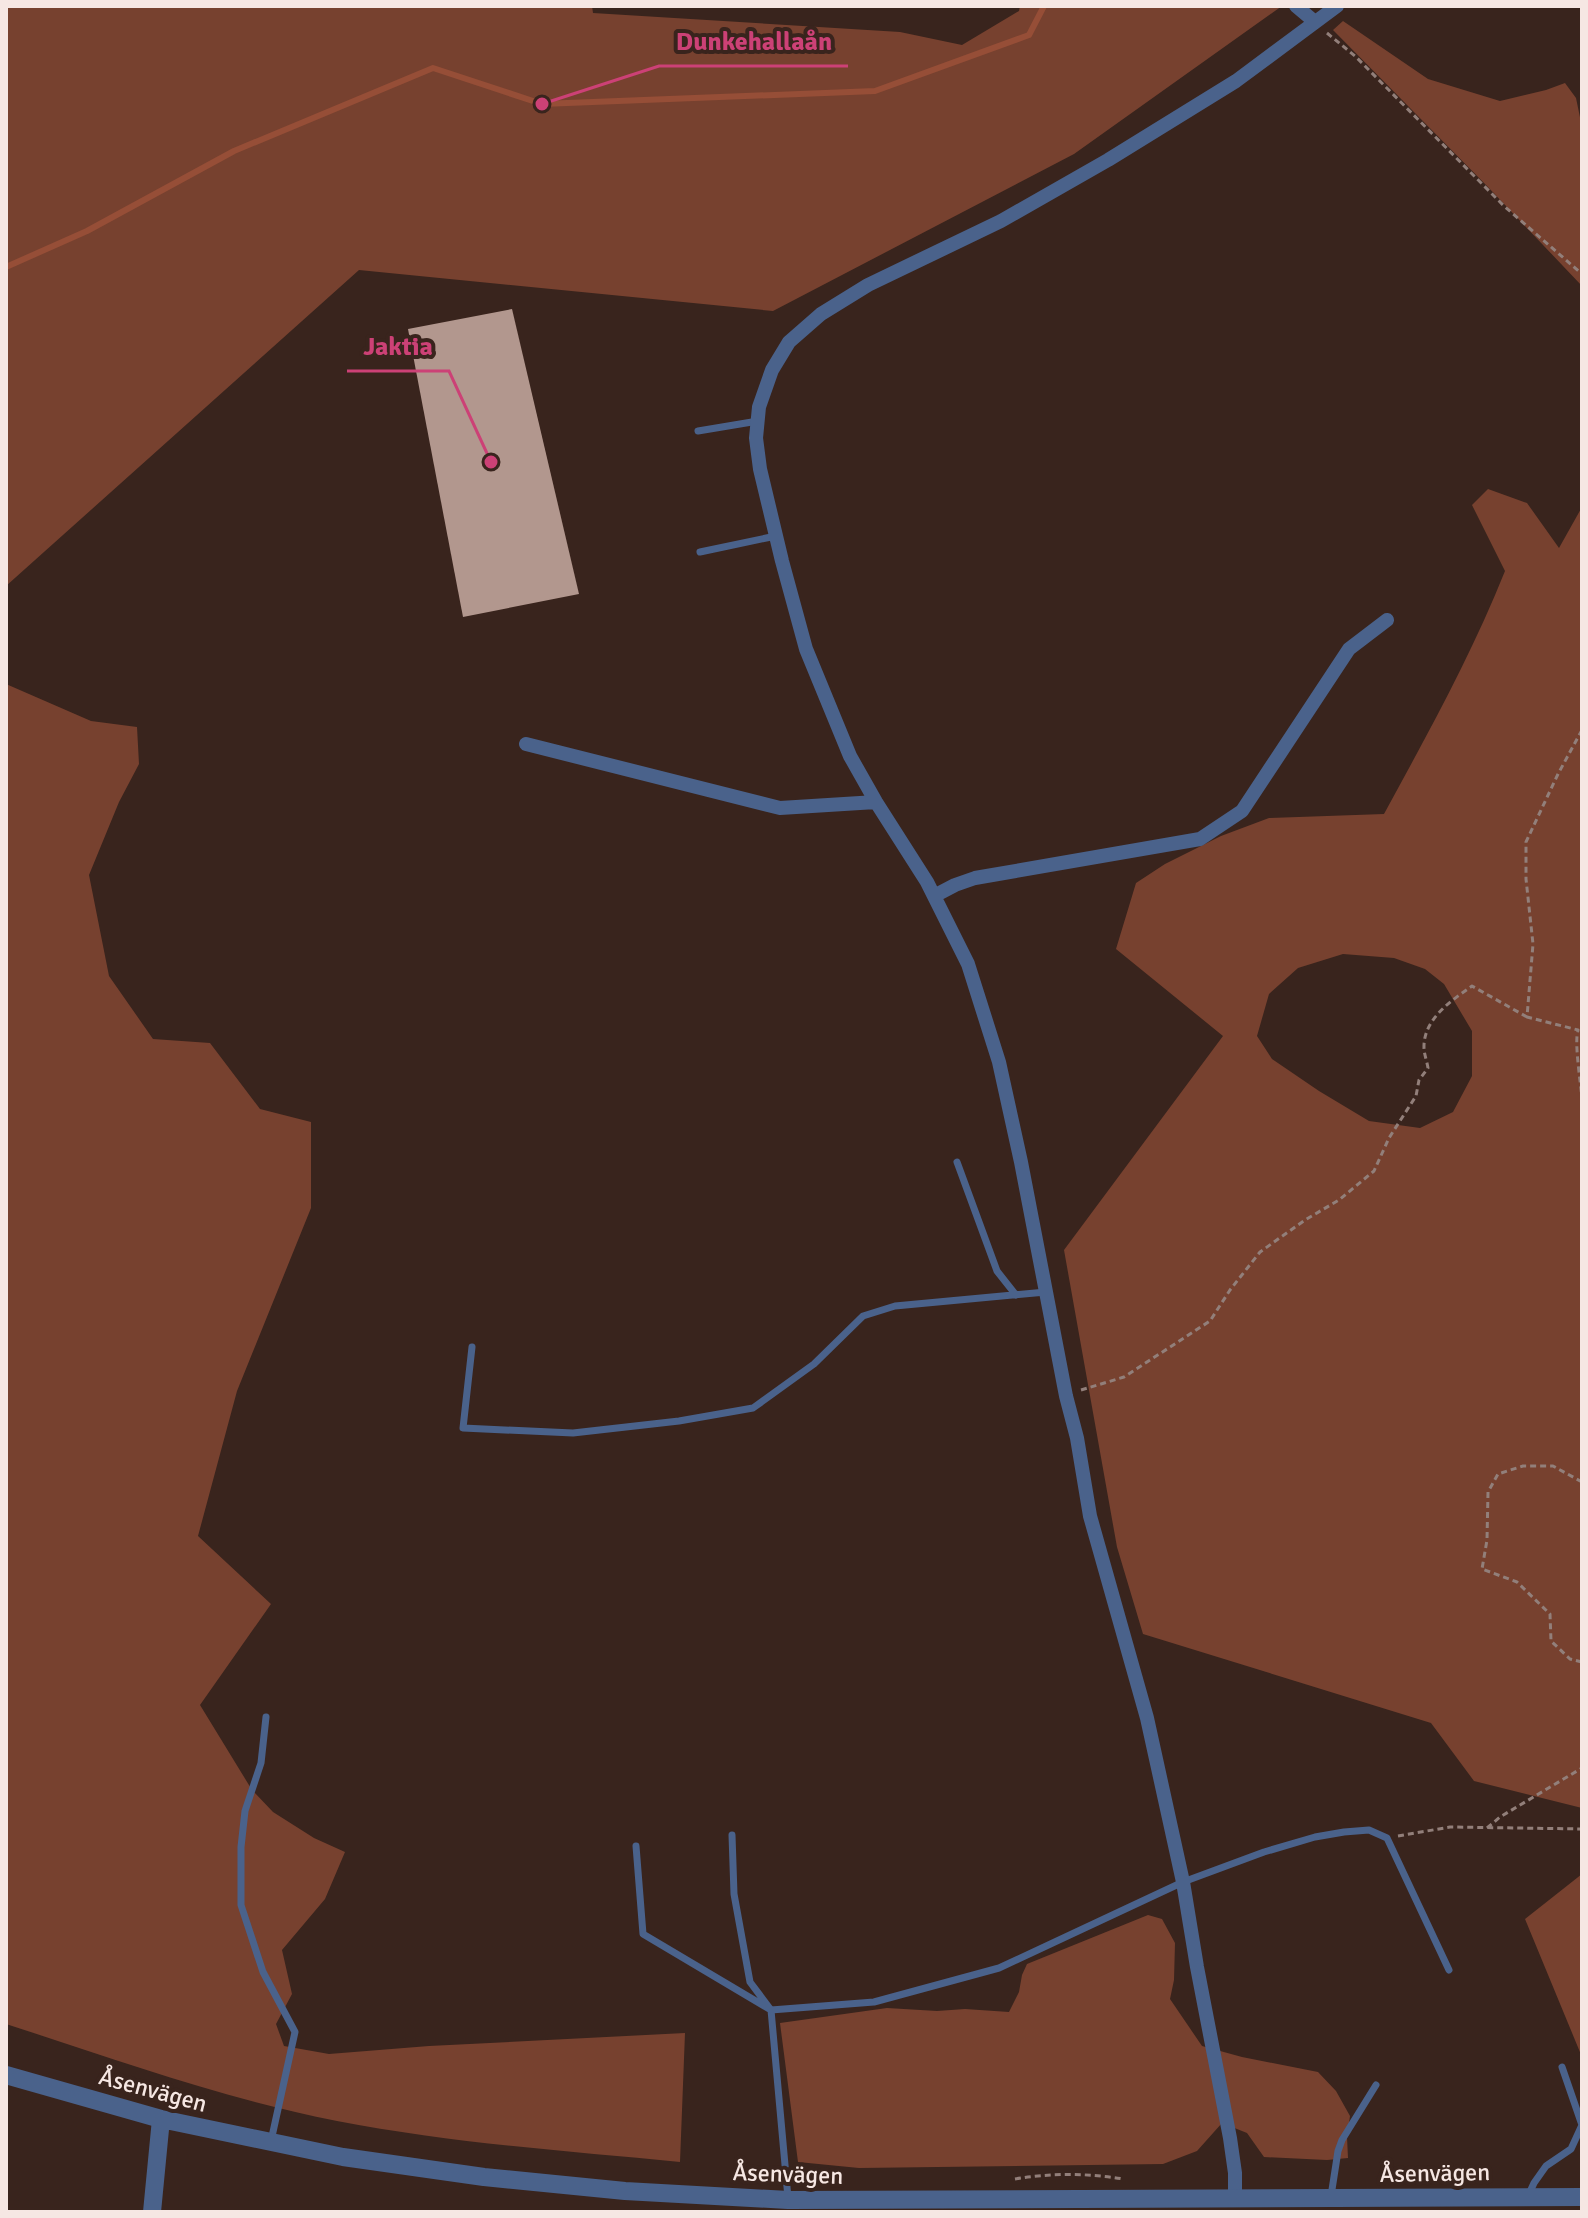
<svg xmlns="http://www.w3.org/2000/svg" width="1588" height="2218" viewBox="0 0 1588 2218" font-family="Signika,sans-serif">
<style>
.green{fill:#77412f;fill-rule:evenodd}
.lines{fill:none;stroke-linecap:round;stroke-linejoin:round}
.stream{stroke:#964e37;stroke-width:6}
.building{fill:#b2978e}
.path{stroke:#927f7a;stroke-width:3;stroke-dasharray:6 4;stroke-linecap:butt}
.service{stroke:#4a628b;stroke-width:7}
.minor{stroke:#4a628b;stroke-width:14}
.tertiary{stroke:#4a628b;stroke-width:18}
.labels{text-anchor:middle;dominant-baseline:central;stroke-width:8;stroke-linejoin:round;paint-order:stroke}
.street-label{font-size:24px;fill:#f6e7e3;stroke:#39241d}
.leader{fill:none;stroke:#cc4176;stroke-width:3}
.callout-dot{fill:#cc4176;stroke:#39241d;stroke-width:3}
.callout-label{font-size:26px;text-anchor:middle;font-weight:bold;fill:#cc4176;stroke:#39241d;stroke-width:8;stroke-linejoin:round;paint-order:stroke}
</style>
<rect width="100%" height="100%" fill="#39241d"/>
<path class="green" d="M 6,6 L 592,6 L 593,13 L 900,32 L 962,45 L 1019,11 L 1020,6 L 1282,6 L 1074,154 L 773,311 L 359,270 L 6,586 Z
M 1343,21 L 1428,79 L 1500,101 L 1546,90 L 1565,83 L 1576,98 L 1582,127 L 1582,286 L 1487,186 L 1333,30 Z
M 1488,489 L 1527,503 L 1559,548 L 1582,507 L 1582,1808 L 1474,1781 L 1431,1723 L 1143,1634 L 1117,1547 L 1064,1250 L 1223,1036 L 1116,949 L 1136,883 L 1165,864 L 1221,836 L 1269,818 L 1384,814 C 1427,735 1471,656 1505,571 L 1472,505 ZM 1343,954 L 1394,958 L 1425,969 L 1444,984 L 1472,1031 L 1472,1076 L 1453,1112 L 1420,1128 L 1369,1121 L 1319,1091 L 1272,1059 L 1257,1036 L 1269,994 L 1298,968 Z
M 6,684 L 91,721 L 137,727 L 139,764 L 119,802 L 89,875 L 109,976 L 153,1039 L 210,1043 L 260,1109 L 311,1122 L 311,1208 L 237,1391 L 198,1536 L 271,1604 L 200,1705 L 252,1790 L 273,1812 L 314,1838 L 345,1852 L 325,1899 L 282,1950 L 292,1994 L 276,2024 L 284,2046 L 329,2054 L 429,2046 L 685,2033 L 680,2162 C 565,2151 451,2143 337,2121 C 224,2099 115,2059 6,2024 Z
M 1582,1874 L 1582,2057 L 1525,1919 Z
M 1148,1915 L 1162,1919 L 1175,1943 L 1174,1980 L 1170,1999 L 1202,2046 L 1242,2057 L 1318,2072 L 1336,2091 L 1350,2116 L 1347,2137 L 1348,2158 L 1327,2160 L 1264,2157 L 1247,2133 L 1222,2123 L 1197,2151 L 1163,2164 L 859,2168 L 798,2162 L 780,2023 L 887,2008 L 937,2011 L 965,2009 L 1009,2012 L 1019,1992 L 1022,1975 L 1027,1964 Z"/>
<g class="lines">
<path class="stream" d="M 6,267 L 87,231 L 234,151 L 433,68 L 542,104 L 875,91 L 1029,35 L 1044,6"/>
</g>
<path class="building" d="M 512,309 L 579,594 L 463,617 L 408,329 Z"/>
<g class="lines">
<path class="path" d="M 1327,33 L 1355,56 L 1504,206 L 1582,274
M 1582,730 L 1558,774 L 1526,842 L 1526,879 L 1533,944 L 1527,1017 L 1578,1030 C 1574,1044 1581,1083 1582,1100
M 1081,1390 L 1124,1377 L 1210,1321 L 1230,1290 L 1260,1252 L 1305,1220 L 1339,1200 L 1374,1171 L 1389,1138 L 1416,1096 L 1419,1080 L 1428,1068 C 1427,1061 1424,1054 1424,1048 C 1423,1019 1452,1000 1472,986 L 1527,1017
M 1582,1482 L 1553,1466 L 1523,1466 L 1498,1474 L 1488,1492 L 1487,1540 L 1482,1569 L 1517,1582 L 1550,1614 L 1551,1641 L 1570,1659 L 1582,1662
M 1487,1828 L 1500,1817 L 1582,1768
M 1398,1836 L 1450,1827 L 1582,1829
M 1015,2179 C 1050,2173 1088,2173 1123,2179"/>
<path class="service" d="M 698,431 L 758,421
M 700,552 L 776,536
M 957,1162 L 997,1271 L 1016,1295
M 472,1347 L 463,1428 L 573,1433 L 679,1421 L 753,1408 L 814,1364 L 863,1316 L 895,1306 L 1046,1292
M 266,1717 L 261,1763 L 245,1811 L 241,1847 L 241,1905 L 263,1972 L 295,2032 L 271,2141
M 732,1835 L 734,1894 L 750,1982 L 771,2010 L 874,2002 L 999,1968 L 1183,1882 L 1264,1852 L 1315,1837 L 1344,1832 L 1369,1830 L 1387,1838 L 1449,1970
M 636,1846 L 643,1934 L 771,2010 L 788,2198
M 1529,2194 L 1534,2183 L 1546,2166 L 1571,2149 L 1582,2125 L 1562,2067
M 1331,2196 L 1338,2151 L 1342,2140 L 1376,2085"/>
<path class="minor" d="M 1296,6 L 1315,22
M 526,744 L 780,808 L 876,802
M 934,896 L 955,885 L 975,878 L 1200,839 L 1242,811 L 1349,649 L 1387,620
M 1235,2199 L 1235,2173 L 1230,2138 L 1197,1967 L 1183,1882 L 1147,1718 L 1090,1516 L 1077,1438 L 1066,1396 L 1021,1162 L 999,1062 L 968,964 L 927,882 L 876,802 L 850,756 L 806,649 L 782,561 L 760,469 L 756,438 L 759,407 L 772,370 L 789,342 L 821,314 L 868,285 L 1001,221 L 1108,160 L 1236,81 L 1337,6"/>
<path class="tertiary" d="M 6,2075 L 161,2119 L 343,2157 L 484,2177 L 625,2191 L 788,2200 L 1582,2197
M 152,2212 L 161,2119"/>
</g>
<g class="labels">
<g class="street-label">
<text transform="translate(153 2090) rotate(15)">Åsenvägen</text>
<text transform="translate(1435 2173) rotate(-1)">Åsenvägen</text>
<text transform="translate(788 2174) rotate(2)">Åsenvägen</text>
</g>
</g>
<path class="leader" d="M542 104L659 66H848M491 462L449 371H347"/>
<g class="callout-dot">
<circle cx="542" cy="104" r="8"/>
<circle cx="491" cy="462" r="8"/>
</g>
<g class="callout-label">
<text x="754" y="50">Dunkehallaån</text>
<text x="398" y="355">Jaktia</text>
</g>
<rect width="1588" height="2218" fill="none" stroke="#f6e7e3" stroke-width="16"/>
</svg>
